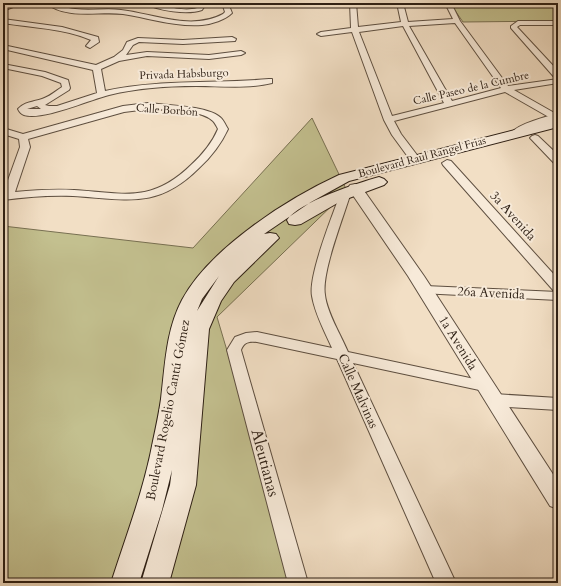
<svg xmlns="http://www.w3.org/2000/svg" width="561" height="586" viewBox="0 0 561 586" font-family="Cardo,serif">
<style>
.green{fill:#c3c08f;stroke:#787052}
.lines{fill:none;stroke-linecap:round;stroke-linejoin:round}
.minor-casing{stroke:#5e4f40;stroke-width:2}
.tertiary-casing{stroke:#5e4f40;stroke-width:2}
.secondary-casing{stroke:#2d1f14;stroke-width:2}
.minor{fill:#f7ead9;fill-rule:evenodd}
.tertiary{fill:#f7ead9;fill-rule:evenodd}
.secondary{fill:#f7ead9;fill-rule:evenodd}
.labels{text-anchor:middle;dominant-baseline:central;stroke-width:4;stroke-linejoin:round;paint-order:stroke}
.far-street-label{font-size:11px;fill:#2d1f14;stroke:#f7ead9}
.street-label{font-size:13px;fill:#2d1f14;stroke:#f7ead9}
.near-street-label{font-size:16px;fill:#2d1f14;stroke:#f7ead9}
</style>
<rect width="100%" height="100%" fill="#f2dfc5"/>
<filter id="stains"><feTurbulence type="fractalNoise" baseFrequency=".005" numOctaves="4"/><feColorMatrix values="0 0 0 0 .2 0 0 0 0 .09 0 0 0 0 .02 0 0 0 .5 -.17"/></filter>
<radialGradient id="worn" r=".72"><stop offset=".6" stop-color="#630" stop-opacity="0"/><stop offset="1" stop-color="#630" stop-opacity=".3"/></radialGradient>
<path class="green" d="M 452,3 L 558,3 L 558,21 L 463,22 L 454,9 Z
M 312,118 L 347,191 L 217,317 L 296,583 L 3,583 L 3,226 L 193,248 Z"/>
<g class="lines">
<defs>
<path id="minor" d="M 14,3 L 23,3 L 3,11 L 3,7 Z
M 46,3 C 56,3 65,8 75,9 C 91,11 106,8 121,10 C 155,14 191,31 223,14 L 225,12 L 222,3 L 228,3 L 232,13 C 225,20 212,24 202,25 C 175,27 149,18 123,14 C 99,11 66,20 46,3 Z
M 145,3 C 162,3 180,13 197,8 L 194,3 L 201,3 L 204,7 L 202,10 C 188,15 157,11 145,3 Z
M 350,3 L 356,3 L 358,27 L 401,22 L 397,3 L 403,3 L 408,22 L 453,19 L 445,3 L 451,3 L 460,21 L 508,86 L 558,79 L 558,83 L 514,90 L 558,115 L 558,120 L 554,120 L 505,92 L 394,121 L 401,134 L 420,159 L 415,162 L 411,161 L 392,135 L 384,120 L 352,32 L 321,36 L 317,34 L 321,32 L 351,28 ZM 455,23 L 501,88 L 452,101 L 409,26 ZM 403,26 L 444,103 L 392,116 L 359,32 Z
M 3,19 L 62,27 L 98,37 L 99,42 L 90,48 L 86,46 L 91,40 C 63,28 33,28 3,23 Z
M 518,21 L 558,21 L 558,25 L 520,25 L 517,27 L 558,71 L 558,78 L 555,78 L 511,28 L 511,26 Z
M 232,37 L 236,39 L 235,41 L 183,44 L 139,42 L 133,45 L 126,55 L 147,52 L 209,55 L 241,51 L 245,53 L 241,55 L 209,59 L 147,56 L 119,61 L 101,69 L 105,91 C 159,79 214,84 269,79 L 272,79 L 272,83 C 248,89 221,86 196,86 C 166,86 138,88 109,95 C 89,100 42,121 24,115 C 21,114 19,111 18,109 C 24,102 33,102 42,99 C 49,97 56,91 62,87 L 61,83 L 42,76 L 3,68 L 3,64 L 45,72 L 68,80 L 70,88 L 69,90 L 45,105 L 49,106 L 57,106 L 97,93 L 93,70 L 3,49 L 3,45 L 96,65 L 114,57 L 123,50 L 127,42 L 138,38 L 183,40 ZM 37,106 L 41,109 L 27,109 Z
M 148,103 C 165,105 210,106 221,118 C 224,121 226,126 228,129 C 221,144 211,157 199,168 C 157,210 126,199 73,196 C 49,195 26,197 3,200 L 3,194 L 20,147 L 19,139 L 3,134 L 3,128 L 23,134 L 123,106 ZM 148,109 C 165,110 201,109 213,121 C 215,123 217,127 218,129 C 212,143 202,155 191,165 C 151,204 123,193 74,190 C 54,189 35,190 15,192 L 30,147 L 28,139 L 124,112 Z
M 535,135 L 538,136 L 558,155 L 558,164 L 554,163 L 532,140 L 530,138 L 532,136 Z
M 447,160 L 451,161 L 558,279 L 558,291 L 553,290 L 443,165 L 442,163 Z
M 346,189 L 351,192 C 344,216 321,273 325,295 C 327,313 341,335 348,352 L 484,381 L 489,382 L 492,386 L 489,390 L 484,391 L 353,363 L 456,583 L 436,583 L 337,359 L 257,342 C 249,341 244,342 241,350 L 308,583 L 288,583 L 227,350 L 235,337 L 246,333 L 257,332 L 332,348 C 325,332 315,314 312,296 C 308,276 333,214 341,192 Z
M 425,286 L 558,292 L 558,300 L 420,293 L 419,290 L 420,287 Z
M 494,394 L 558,398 L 558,410 L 494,406 L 489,404 L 486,400 L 489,396 Z"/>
<path id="tertiary" d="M 558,114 L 558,121 L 521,135 L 513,135 L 511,133 C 518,124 547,116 558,114 Z
M 355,184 L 360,185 L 424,276 L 558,482 L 558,509 L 550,506 L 408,276 L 348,188 L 350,185 Z"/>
<path id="secondary" d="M 558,119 L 558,127 L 349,181 L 311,202 L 264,234 L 270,233 L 276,234 L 279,238 L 234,282 L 221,301 L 209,329 L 196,485 L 169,583 L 141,583 L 170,485 L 172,470 L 162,510 L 139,583 L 111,583 C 126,536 144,490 153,441 C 156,427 159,413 161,399 C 165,366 166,330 182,300 C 210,248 287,199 339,175 ZM 219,276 L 197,311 L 202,299 Z
M 379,177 L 384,179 L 387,182 L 384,185 L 341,201 L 301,224 L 295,225 L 289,224 L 287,220 C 299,202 358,183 379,177 Z"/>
</defs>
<use href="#minor" class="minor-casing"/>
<use href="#tertiary" class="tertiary-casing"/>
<use href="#secondary" class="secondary-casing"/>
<use href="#minor" class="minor"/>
<use href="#tertiary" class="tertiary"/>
<use href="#secondary" class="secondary"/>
</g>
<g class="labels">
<g class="far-street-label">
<text transform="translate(184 74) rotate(-2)">Privada Habsburgo</text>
<text transform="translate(471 88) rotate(-13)">Calle Paseo de la Cumbre</text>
<text transform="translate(167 110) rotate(4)">Calle Borbón</text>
<text transform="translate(422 157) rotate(-15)">Boulevard Raul Rangel Frias</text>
</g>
<g class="street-label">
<text transform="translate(513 216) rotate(48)">3a Avenida</text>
<text transform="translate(491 293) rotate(3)">26a Avenida</text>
<text transform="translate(458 343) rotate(58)">1a Avenida</text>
<text transform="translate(358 391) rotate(66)">Calle Malvinas</text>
<text transform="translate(168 410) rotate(-79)">Boulevard Rogelio Cantú Gómez</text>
</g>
<g class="near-street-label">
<text transform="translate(265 463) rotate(75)">Aleutianas</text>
</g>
</g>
<rect width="561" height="586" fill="none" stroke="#f2dfc5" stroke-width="16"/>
<rect x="4" y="4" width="553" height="578" fill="none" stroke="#2d1f14" stroke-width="2"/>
<rect x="8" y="8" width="545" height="570" fill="none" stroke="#2d1f14"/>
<rect width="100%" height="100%" filter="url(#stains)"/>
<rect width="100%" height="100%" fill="url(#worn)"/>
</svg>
